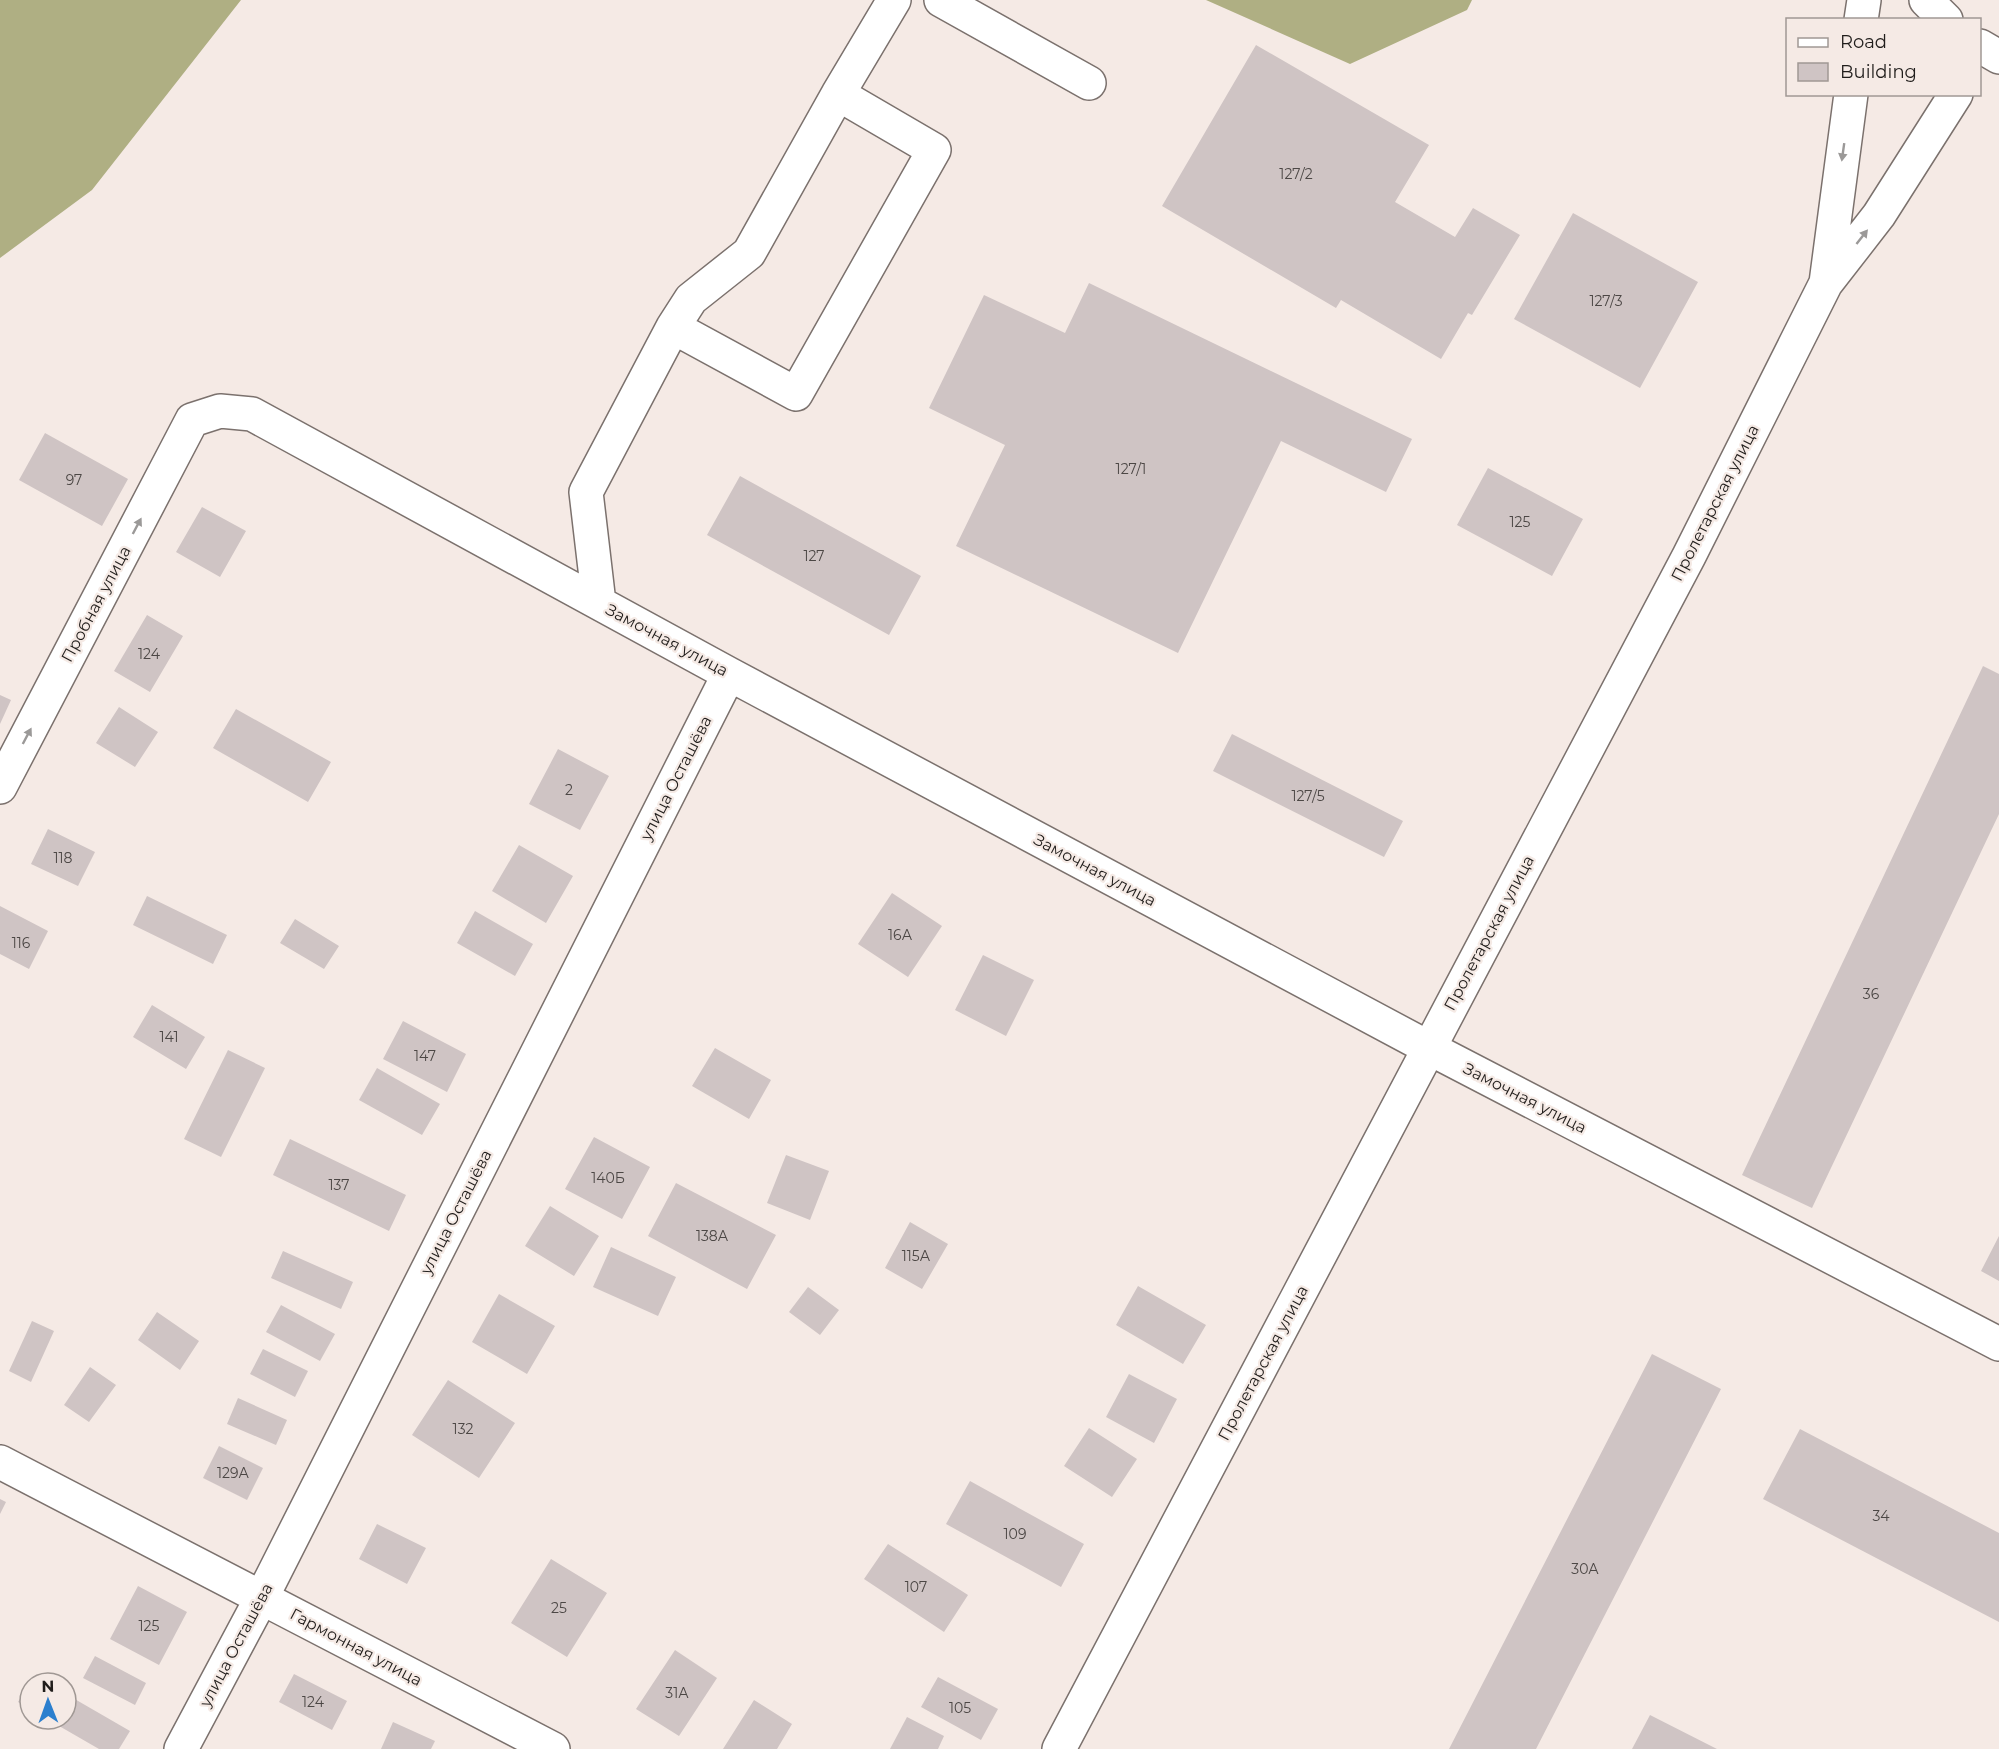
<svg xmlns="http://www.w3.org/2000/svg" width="1999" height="1749" viewBox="0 0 1999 1749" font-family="Montserrat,sans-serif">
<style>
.forest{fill:#afaf83}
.building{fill:#cfc4c4}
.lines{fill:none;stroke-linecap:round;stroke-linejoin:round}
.minor-casing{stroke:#7b716d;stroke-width:36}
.minor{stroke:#fff;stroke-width:33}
.oneway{fill:#9b9998}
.labels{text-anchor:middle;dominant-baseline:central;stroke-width:4.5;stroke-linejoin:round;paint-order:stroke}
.number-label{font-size:14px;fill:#4c4745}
.street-label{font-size:16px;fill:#201d1b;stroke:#f5eae5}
</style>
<rect width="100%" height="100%" fill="#f5eae5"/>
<path class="forest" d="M 0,0 L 241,0 L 92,190 L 0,258 Z
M 1206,0 L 1472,0 L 1467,10 L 1350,64 Z"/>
<path class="building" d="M 1256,45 L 1429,145 L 1395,202 L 1455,237 L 1473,208 L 1520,235 L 1472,315 L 1468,313 L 1441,359 L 1341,300 L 1336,308 L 1162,206 Z
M 1573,213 L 1698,282 L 1640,388 L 1514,319 Z
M 1089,283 L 1412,439 L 1386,492 L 1281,441 L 1178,653 L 956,546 L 1005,445 L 929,408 L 984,295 L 1065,333 Z
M 45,433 L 128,479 L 102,526 L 19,480 Z
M 1488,468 L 1583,519 L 1552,576 L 1457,525 Z
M 740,476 L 921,576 L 889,635 L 707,535 Z
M 202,507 L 246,531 L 220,577 L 176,552 Z
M 147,615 L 183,636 L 150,692 L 114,671 Z
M 1983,666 L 1999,674 L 1999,814 L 1812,1208 L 1742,1175 Z
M 0,695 L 11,700 L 0,724 Z
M 119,707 L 158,732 L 135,767 L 96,743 Z
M 236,709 L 331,762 L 308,802 L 213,748 Z
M 1232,734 L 1403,821 L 1384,857 L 1213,771 Z
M 558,749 L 609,776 L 580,830 L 529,804 Z
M 48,829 L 95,852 L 78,886 L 31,864 Z
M 519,845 L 573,876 L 546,923 L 492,891 Z
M 892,893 L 942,926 L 908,977 L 858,944 Z
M 147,896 L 227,935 L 213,964 L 133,925 Z
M 0,906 L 48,931 L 29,969 L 0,954 Z
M 475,911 L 533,944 L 515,976 L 457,943 Z
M 295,919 L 339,946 L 324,969 L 280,943 Z
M 983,955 L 1034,980 L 1006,1036 L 955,1010 Z
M 152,1005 L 205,1037 L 186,1069 L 133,1037 Z
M 403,1021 L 466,1054 L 447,1092 L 383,1059 Z
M 715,1048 L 771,1080 L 749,1119 L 692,1086 Z
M 228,1050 L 265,1068 L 221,1157 L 184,1139 Z
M 377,1068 L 440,1104 L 422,1135 L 359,1100 Z
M 594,1137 L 650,1167 L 622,1219 L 565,1189 Z
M 290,1139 L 406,1195 L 389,1231 L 273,1175 Z
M 786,1155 L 829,1171 L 810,1220 L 767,1203 Z
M 676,1183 L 776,1235 L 747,1289 L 648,1236 Z
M 550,1206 L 599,1236 L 574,1276 L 525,1246 Z
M 910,1222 L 948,1244 L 922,1289 L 885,1268 Z
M 1999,1236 L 1999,1281 L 1981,1271 Z
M 611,1247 L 676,1277 L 658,1316 L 593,1287 Z
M 283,1251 L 353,1282 L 341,1309 L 271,1278 Z
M 1138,1286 L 1206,1325 L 1183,1364 L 1116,1325 Z
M 808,1287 L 839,1310 L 820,1335 L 789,1312 Z
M 499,1294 L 555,1326 L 527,1374 L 472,1342 Z
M 281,1305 L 335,1334 L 320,1361 L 266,1332 Z
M 157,1312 L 199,1341 L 180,1370 L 138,1340 Z
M 32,1321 L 54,1331 L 31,1382 L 9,1371 Z
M 263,1349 L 308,1371 L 295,1397 L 250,1374 Z
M 1652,1354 L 1721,1389 L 1536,1749 L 1449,1749 Z
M 90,1367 L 116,1385 L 89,1422 L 64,1405 Z
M 1129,1374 L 1177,1399 L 1154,1443 L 1106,1417 Z
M 448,1380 L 515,1423 L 479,1478 L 412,1435 Z
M 238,1398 L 287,1420 L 276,1445 L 227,1424 Z
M 1089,1428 L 1137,1459 L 1112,1497 L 1064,1466 Z
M 1800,1429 L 1999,1533 L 1999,1622 L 1763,1499 Z
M 219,1446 L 263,1468 L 247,1500 L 203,1478 Z
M 970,1481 L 1084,1544 L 1061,1587 L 946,1524 Z
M 0,1499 L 6,1502 L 0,1514 Z
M 377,1524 L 426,1548 L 407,1584 L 359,1559 Z
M 888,1544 L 968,1595 L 944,1632 L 864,1579 Z
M 551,1559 L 607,1593 L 567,1657 L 511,1623 Z
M 138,1586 L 187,1612 L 159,1665 L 110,1639 Z
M 675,1650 L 717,1678 L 679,1736 L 636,1709 Z
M 95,1656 L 146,1683 L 135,1705 L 83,1678 Z
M 294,1674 L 347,1701 L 332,1730 L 279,1702 Z
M 34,1676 L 46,1683 L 30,1683 L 30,1709 L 18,1702 Z
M 938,1677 L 998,1709 L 981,1740 L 921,1707 Z
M 66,1694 L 130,1731 L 119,1749 L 99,1749 L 47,1719 L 66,1719 Z
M 754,1700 L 792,1724 L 777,1749 L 723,1749 Z
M 1650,1715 L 1717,1749 L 1632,1749 Z
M 907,1717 L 944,1736 L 938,1749 L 890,1749 Z
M 393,1722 L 435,1741 L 431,1749 L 381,1749 Z"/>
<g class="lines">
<defs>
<path id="minor" d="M 941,0 L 1089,83
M 1926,0 L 1946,20
M 1861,20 L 1864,0
M 1980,46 L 1999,57
M 838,94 L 894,0
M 1827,282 L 1879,215 L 1956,94
M 599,603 L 586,492 L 673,327 L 691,299 L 749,253 L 838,94 L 934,150 L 796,394 L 673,327
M 0,787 L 192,420 L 220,411 L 252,414 L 729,674 L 1429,1048 L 1999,1344
M 0,1462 L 553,1749
M 181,1749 L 262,1597 L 729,674
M 1059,1749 L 1689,556 L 1826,283 L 1851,94"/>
</defs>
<use href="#minor" class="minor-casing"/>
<use href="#minor" class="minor"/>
</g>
<defs><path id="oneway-solid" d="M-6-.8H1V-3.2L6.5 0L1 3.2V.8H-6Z" transform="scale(1.5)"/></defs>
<g class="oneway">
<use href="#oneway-solid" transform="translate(1843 152) rotate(98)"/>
<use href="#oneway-solid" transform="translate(1862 237) rotate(-52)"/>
<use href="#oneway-solid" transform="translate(137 526) rotate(-62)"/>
<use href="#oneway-solid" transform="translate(27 736) rotate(-62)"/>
</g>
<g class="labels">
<g class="number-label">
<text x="1296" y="174">127/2</text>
<text x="1606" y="301">127/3</text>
<text x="1131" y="469">127/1</text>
<text x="74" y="480">97</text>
<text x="1520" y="522">125</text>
<text x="814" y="556">127</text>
<text x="149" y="654">124</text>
<text x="569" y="790">2</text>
<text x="1308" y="796">127/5</text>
<text x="63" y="858">118</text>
<text x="900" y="935">16А</text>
<text x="21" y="943">116</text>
<text x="1871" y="994">36</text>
<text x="169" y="1037">141</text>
<text x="425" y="1056">147</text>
<text x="608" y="1178">140Б</text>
<text x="339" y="1185">137</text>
<text x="712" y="1236">138А</text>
<text x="916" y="1256">115А</text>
<text x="463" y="1429">132</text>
<text x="233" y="1473">129А</text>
<text x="1881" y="1516">34</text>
<text x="1015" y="1534">109</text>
<text x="1585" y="1569">30А</text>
<text x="916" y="1587">107</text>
<text x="559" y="1608">25</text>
<text x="149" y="1626">125</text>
<text x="677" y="1693">31А</text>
<text x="313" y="1702">124</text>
<text x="960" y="1708">105</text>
</g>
<g class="street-label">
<text transform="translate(1715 503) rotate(-63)">Пролетарская улица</text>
<text transform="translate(96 604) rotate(-62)">Пробная улица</text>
<text transform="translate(667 640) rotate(28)">Замочная улица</text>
<text transform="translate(676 778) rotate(-63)">улица Осташёва</text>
<text transform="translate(1095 870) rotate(28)">Замочная улица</text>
<text transform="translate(1489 933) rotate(-62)">Пролетарская улица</text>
<text transform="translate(1525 1098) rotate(27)">Замочная улица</text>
<text transform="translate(456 1212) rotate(-63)">улица Осташёва</text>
<text transform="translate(1263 1363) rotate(-62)">Пролетарская улица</text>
<text transform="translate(236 1645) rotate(-62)">улица Осташёва</text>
<text transform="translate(356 1647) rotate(28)">Гармонная улица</text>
</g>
</g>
<rect x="1786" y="18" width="195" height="78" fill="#f5eae5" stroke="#a09894" stroke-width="1.5"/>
<rect x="1798" y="38" width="30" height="9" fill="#ffffff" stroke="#a09894" stroke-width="1.5"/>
<text x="1840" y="48" font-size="18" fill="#201d1b">Road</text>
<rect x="1798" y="63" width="30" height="18" fill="#cfc4c4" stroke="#a09894" stroke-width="1.5"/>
<text x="1840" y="78" font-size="18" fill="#201d1b">Building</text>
<g transform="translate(48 1701) rotate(359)"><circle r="28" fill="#f5eae5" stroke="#a09894" stroke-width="1.5"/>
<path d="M0-4.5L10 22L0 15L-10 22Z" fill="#2b7fce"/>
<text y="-9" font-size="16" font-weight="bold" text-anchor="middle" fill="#201d1b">N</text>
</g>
</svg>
